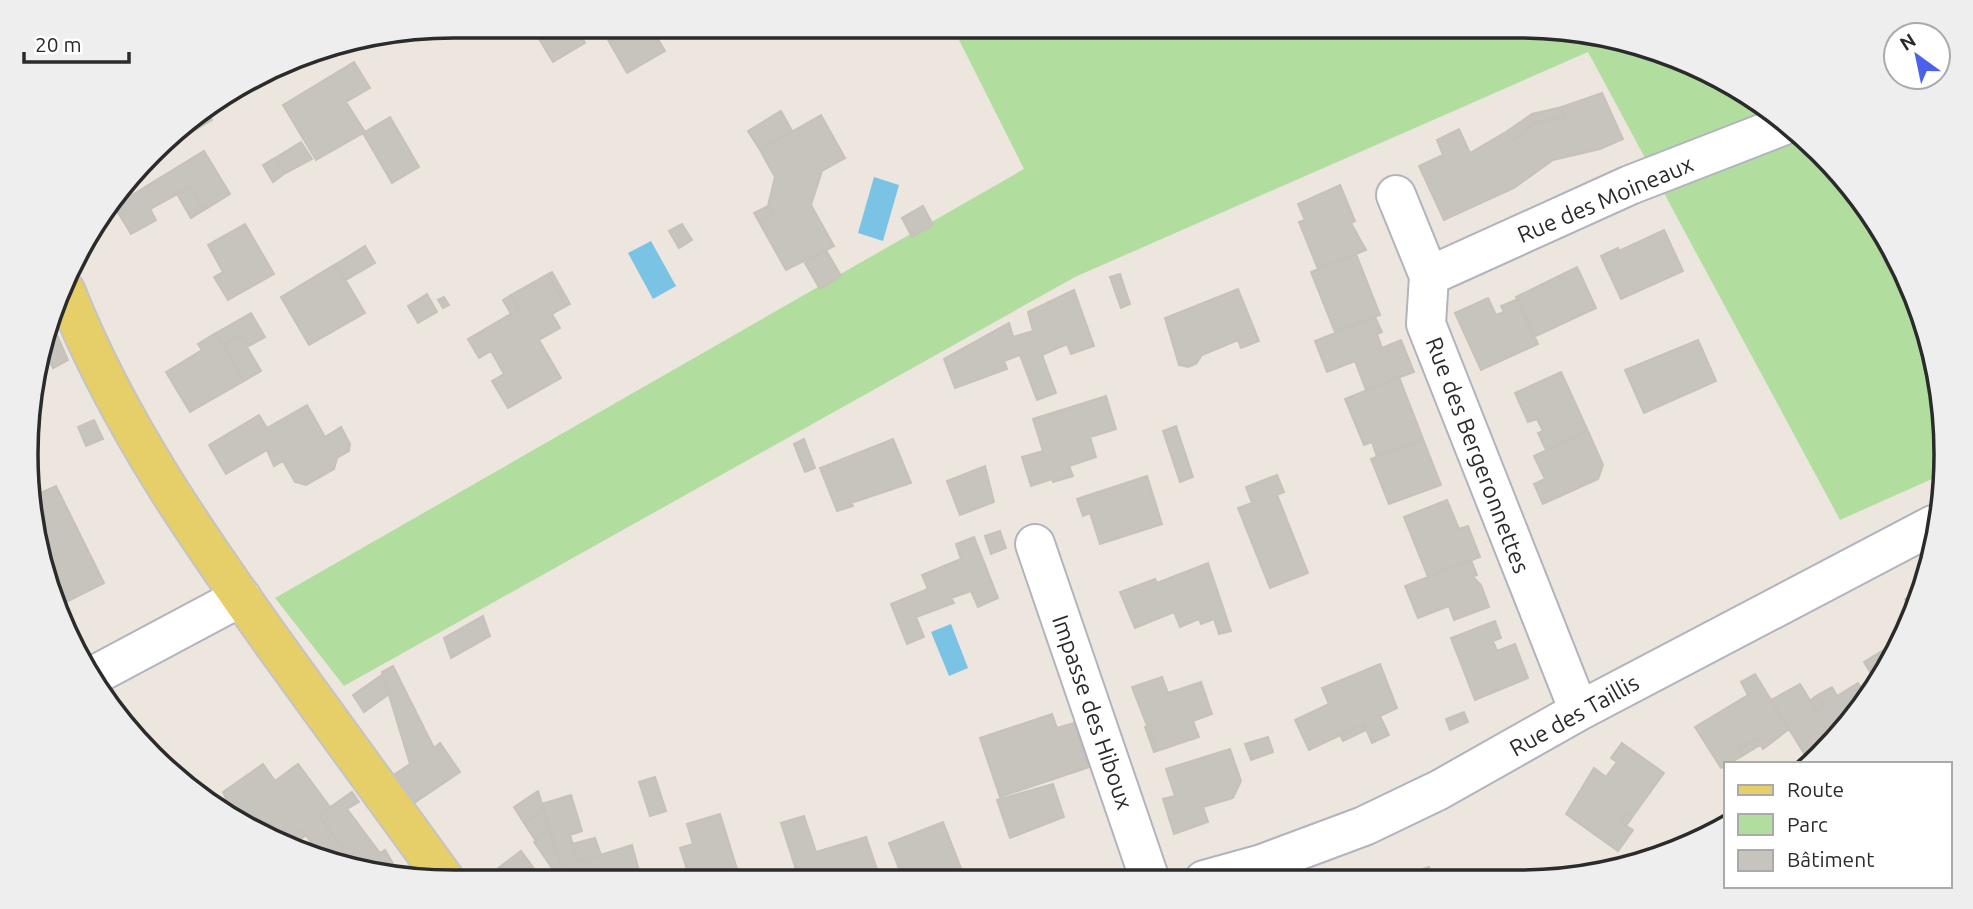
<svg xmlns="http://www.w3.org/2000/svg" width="1973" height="909" viewBox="0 0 1973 909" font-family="Ubuntu,sans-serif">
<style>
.green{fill:#b1de9f}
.water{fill:#7ac3e5}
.building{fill:#c7c3bd;stroke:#c7c2b8;stroke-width:2}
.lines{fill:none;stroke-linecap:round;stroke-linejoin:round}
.minor-casing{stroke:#b1b4bd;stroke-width:42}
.major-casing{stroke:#c4c4c4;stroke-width:42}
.minor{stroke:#fff;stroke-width:38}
.major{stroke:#e6cf69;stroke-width:38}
.labels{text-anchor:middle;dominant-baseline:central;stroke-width:7;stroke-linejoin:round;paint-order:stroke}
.street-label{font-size:23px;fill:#2b2b2b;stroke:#fff}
.rim{fill:none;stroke:#2b2b2b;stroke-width:3.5}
</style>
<rect width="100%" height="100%" fill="#ece6de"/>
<path class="green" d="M 952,26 L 1519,26 L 1682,59 L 1821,151 L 1914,290 L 1947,454 L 1943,474 L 1840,520 L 1588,52 L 1075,277 L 344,686 L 275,598 L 1024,169 Z"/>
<path class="water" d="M 874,177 L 899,185 L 883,241 L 858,233 Z
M 651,241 L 676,286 L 653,299 L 628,253 Z
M 951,624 L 968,668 L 949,676 L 931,632 Z"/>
<path class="building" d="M 549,26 L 576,26 L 585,43 L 553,62 L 536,34 Z
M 600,26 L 650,26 L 665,51 L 627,73 Z
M 354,62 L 370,88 L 346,102 L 365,132 L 316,160 L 283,105 Z
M 1602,93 L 1623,139 L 1600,149 L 1553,160 L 1514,188 L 1444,220 L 1419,166 L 1443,155 L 1437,140 L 1459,129 L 1470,153 L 1506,132 L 1513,140 L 1535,123 L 1564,116 L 1562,107 Z
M 1562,107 L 1564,116 L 1535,123 L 1513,140 L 1506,132 L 1532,114 Z
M 781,111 L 792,131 L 760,150 L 748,131 Z
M 207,112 L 212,120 L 200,127 L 195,119 Z
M 821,115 L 845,158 L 822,171 L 811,205 L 834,246 L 786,270 L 759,222 L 773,214 L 768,206 L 775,177 L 760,150 Z
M 390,117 L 419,167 L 392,183 L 363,133 Z
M 195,119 L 200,127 L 187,135 L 182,127 Z
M 301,142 L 312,159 L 284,174 L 275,158 Z
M 204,151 L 230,194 L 204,210 L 190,187 L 150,209 L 156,220 L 131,234 L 114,206 Z
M 275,158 L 284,174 L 273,182 L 263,165 Z
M 1340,185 L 1355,221 L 1351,223 L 1366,250 L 1318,269 L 1299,222 L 1305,220 L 1298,204 Z
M 190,187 L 204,210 L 191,218 L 177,194 Z
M 768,206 L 773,214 L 759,222 L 754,213 Z
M 923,206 L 933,225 L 912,237 L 902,218 Z
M 245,224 L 274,274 L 228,300 L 214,277 L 223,272 L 208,245 Z
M 682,224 L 692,240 L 679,248 L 669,231 Z
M 1664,230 L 1683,271 L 1621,299 L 1601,256 L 1618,248 L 1619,251 Z
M 365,246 L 375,263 L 346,280 L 336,264 Z
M 826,250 L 841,276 L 820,289 L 805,263 Z
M 1356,254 L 1380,315 L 1335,332 L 1311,272 Z
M 336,264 L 365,313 L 309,345 L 281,297 Z
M 1577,267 L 1596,308 L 1534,337 L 1516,297 Z
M 552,272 L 570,304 L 566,306 L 548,274 Z
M 548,274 L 566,306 L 552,314 L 560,328 L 539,340 L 561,378 L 508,408 L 492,381 L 504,374 L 491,351 L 479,358 L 468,339 L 519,309 L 511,295 Z
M 1120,274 L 1130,304 L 1121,308 L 1110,277 Z
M 1238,289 L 1259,341 L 1241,348 L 1238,340 L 1202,355 L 1196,364 L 1188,367 L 1179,365 L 1165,318 Z
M 1074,290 L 1094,346 L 1071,354 L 1067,344 L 1042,355 L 1056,393 L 1037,400 L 1020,355 L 1004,361 L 1007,369 L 955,388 L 944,359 L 1009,323 L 1013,337 L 1033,331 L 1028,312 Z
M 427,294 L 437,312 L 418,323 L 408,306 Z
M 511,295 L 519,309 L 511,314 L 503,300 Z
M 444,297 L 449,305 L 443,308 L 438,300 Z
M 1488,298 L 1496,315 L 1504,312 L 1501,306 L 1518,299 L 1538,344 L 1481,370 L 1455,313 Z
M 251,313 L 265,337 L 247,347 L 240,335 L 223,345 L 216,333 Z
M 1375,317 L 1382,332 L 1377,334 L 1382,348 L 1401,340 L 1414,372 L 1366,390 L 1355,361 L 1327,372 L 1315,341 Z
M 52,324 L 68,360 L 53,368 L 45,351 L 41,353 Z
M 216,333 L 244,381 L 190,412 L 166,372 L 202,350 L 198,344 Z
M 240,335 L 261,371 L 244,381 L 223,345 Z
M 1698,340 L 1716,381 L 1644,413 L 1625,370 Z
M 1561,372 L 1588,431 L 1546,450 L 1538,433 L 1543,431 L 1537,419 L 1528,422 L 1515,393 Z
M 1399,377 L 1423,439 L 1377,457 L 1372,442 L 1364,445 L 1345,399 Z
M 1106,396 L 1116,429 L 1090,437 L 1096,457 L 1069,466 L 1073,476 L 1053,482 L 1052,479 L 1031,486 L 1022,457 L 1043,451 L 1033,419 Z
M 307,405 L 325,437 L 341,427 L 350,444 L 349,451 L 337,458 L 334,469 L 306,485 L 295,482 L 283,461 L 274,466 L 267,450 L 226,474 L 209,445 L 259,415 L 267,428 Z
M 94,420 L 103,439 L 86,446 L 78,427 Z
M 1176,426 L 1193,477 L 1180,482 L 1163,431 Z
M 1588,431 L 1603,465 L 1598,479 L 1543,504 L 1534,484 L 1545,479 L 1534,456 Z
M 804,439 L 815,468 L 805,472 L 794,444 Z
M 893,439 L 911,483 L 851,503 L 853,506 L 837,511 L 820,468 Z
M 1423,439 L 1441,485 L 1389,504 L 1371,459 Z
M 985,466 L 994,502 L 960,515 L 947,481 Z
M 1277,475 L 1284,492 L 1277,495 L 1308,573 L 1270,588 L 1238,508 L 1252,503 L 1246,487 Z
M 1147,476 L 1162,524 L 1100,544 L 1090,513 L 1083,516 L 1077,499 Z
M 56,486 L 104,583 L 60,605 L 34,538 L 34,496 Z
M 1447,500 L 1459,529 L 1468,526 L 1480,557 L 1428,577 L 1404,517 Z
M 1000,531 L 1006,548 L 991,554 L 985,536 Z
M 974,537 L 998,598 L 978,607 L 971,591 L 951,598 L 954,603 L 916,617 L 924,637 L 907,644 L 891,604 L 928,589 L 922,575 L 961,559 L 956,544 Z
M 1471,560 L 1477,575 L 1473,577 L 1481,585 L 1489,607 L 1454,620 L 1449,606 L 1418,618 L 1405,586 Z
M 1208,563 L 1231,631 L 1219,634 L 1214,619 L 1201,624 L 1199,619 L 1180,627 L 1174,612 L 1135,628 L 1120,592 L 1155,579 L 1157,583 Z
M 1920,590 L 1915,615 L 1905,599 Z
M 483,616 L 490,636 L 451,658 L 444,638 Z
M 1495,621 L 1501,638 L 1493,641 L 1497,651 L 1515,644 L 1528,678 L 1475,700 L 1451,638 Z
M 1903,638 L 1877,683 L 1864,662 Z
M 1380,664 L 1397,708 L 1380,716 L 1389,735 L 1372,743 L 1364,724 L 1309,750 L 1295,720 L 1329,704 L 1322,688 Z
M 393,666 L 434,748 L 440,743 L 460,772 L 414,803 L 395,774 L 410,764 L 382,672 Z
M 383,674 L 389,694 L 364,712 L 353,695 Z
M 1755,674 L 1789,729 L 1763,749 L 1757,739 L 1739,749 L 1742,756 L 1721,768 L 1695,727 L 1748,695 L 1741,682 Z
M 1162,677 L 1168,693 L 1201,682 L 1212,714 L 1193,721 L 1199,737 L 1157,751 L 1132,687 Z
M 1858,683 L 1868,699 L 1858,715 L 1833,740 L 1805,755 L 1771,700 L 1800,684 L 1816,710 L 1823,706 L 1816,696 L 1832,687 L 1837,696 Z
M 1816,696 L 1823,706 L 1816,710 L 1810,701 Z
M 1464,712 L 1468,722 L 1450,730 L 1446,719 Z
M 1052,714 L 1057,728 L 1074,723 L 1089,767 L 1000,797 L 980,738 Z
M 1364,724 L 1366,730 L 1343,741 L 1340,735 Z
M 1148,726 L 1157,751 L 1154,752 L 1145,727 Z
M 1268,737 L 1273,752 L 1251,760 L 1245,744 Z
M 1757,739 L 1760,745 L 1742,756 L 1739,749 Z
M 1622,743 L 1664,773 L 1633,816 L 1627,812 L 1620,822 L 1633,830 L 1618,851 L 1566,814 L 1594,768 L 1606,777 L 1617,762 L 1611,758 Z
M 1230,749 L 1241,781 L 1233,798 L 1203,807 L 1208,822 L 1174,834 L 1163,799 L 1175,796 L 1166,769 Z
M 263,764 L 275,781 L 298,764 L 330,807 L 319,815 L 352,863 L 321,856 L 302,830 L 281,844 L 233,814 L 223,792 Z
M 655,777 L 666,811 L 650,816 L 639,782 Z
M 1053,784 L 1064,817 L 1010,838 L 997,800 Z
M 538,791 L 544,810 L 524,823 L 514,807 Z
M 352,792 L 359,802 L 347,809 L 380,853 L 385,850 L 398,872 L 352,863 L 319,815 Z
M 571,795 L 582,831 L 570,835 L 578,862 L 632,845 L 642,882 L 566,882 L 542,804 Z
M 544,810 L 549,829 L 536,841 L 524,823 Z
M 1627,812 L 1633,816 L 1626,826 L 1620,822 Z
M 720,814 L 741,882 L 691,882 L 680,848 L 693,844 L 687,824 Z
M 804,816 L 816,852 L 866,837 L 881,881 L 800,882 L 781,823 Z
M 943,822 L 964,876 L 952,881 L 904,881 L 889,843 Z
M 549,829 L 562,868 L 554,871 L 534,842 Z
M 302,830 L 305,836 L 288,849 L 281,844 Z
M 595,838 L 601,855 L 578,862 L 572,844 Z
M 521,851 L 544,882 L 488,883 L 485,878 Z
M 1429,867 L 1433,879 L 1398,880 L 1397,877 Z
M 562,868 L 565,881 L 558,882 L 554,871 Z"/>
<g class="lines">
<defs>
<path id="minor" d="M 1396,195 L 1429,276 L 1426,324 L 1579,711
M 1429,276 L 1630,185 L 1782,126
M 1035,544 L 1150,880
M 91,677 L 241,597
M 1204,880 L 1262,864 L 1364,826 L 1439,790 L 1579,711 L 1933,525"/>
<path id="major" d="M 65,290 C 118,424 200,541 284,658 C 338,732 392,807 446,881"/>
</defs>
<use href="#minor" class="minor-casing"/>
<use href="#major" class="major-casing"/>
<use href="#minor" class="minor"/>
<use href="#major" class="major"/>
</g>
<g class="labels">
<g class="street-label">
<text transform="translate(1605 199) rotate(-23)">Rue des Moineaux</text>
<text transform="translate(1478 455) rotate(69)">Rue des Bergeronnettes</text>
<text transform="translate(1093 712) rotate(71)">Impasse des Hiboux</text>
<text transform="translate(1574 715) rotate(-29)">Rue des Taillis</text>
</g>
</g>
<path d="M0 0H1973V909H0ZM454 38H1518A416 416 0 0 1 1934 454V454A416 416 0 0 1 1518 870H454A416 416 0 0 1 38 454V454A416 416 0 0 1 454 38Z" fill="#eee" fill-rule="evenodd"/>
<path class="rim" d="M454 38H1518A416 416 0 0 1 1934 454V454A416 416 0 0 1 1518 870H454A416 416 0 0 1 38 454V454A416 416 0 0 1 454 38Z"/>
<rect x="1724" y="762" width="228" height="126" fill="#ffffff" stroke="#aaaaaa" stroke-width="2"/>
<rect x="1738" y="785" width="35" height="10" fill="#e6cf69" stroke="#aaaaaa" stroke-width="2"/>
<text x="1787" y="797" font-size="21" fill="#2b2b2b">Route</text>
<rect x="1738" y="814" width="35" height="21" fill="#b1de9f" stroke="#aaaaaa" stroke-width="2"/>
<text x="1787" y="832" font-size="21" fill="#2b2b2b">Parc</text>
<rect x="1738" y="850" width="35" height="21" fill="#c7c3bd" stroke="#aaaaaa" stroke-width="2"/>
<text x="1787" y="867" font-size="21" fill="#2b2b2b">Bâtiment</text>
<g transform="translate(1917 56) rotate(327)"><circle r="33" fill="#ffffff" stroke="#aaaaaa" stroke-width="2"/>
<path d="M0-5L12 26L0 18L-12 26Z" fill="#4b61ec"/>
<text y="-10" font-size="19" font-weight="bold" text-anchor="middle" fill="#2b2b2b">N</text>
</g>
<path d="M24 52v10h105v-10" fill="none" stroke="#2b2b2b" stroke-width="3.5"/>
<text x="35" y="52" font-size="21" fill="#2b2b2b" stroke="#ffffff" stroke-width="5" paint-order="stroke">20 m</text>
</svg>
